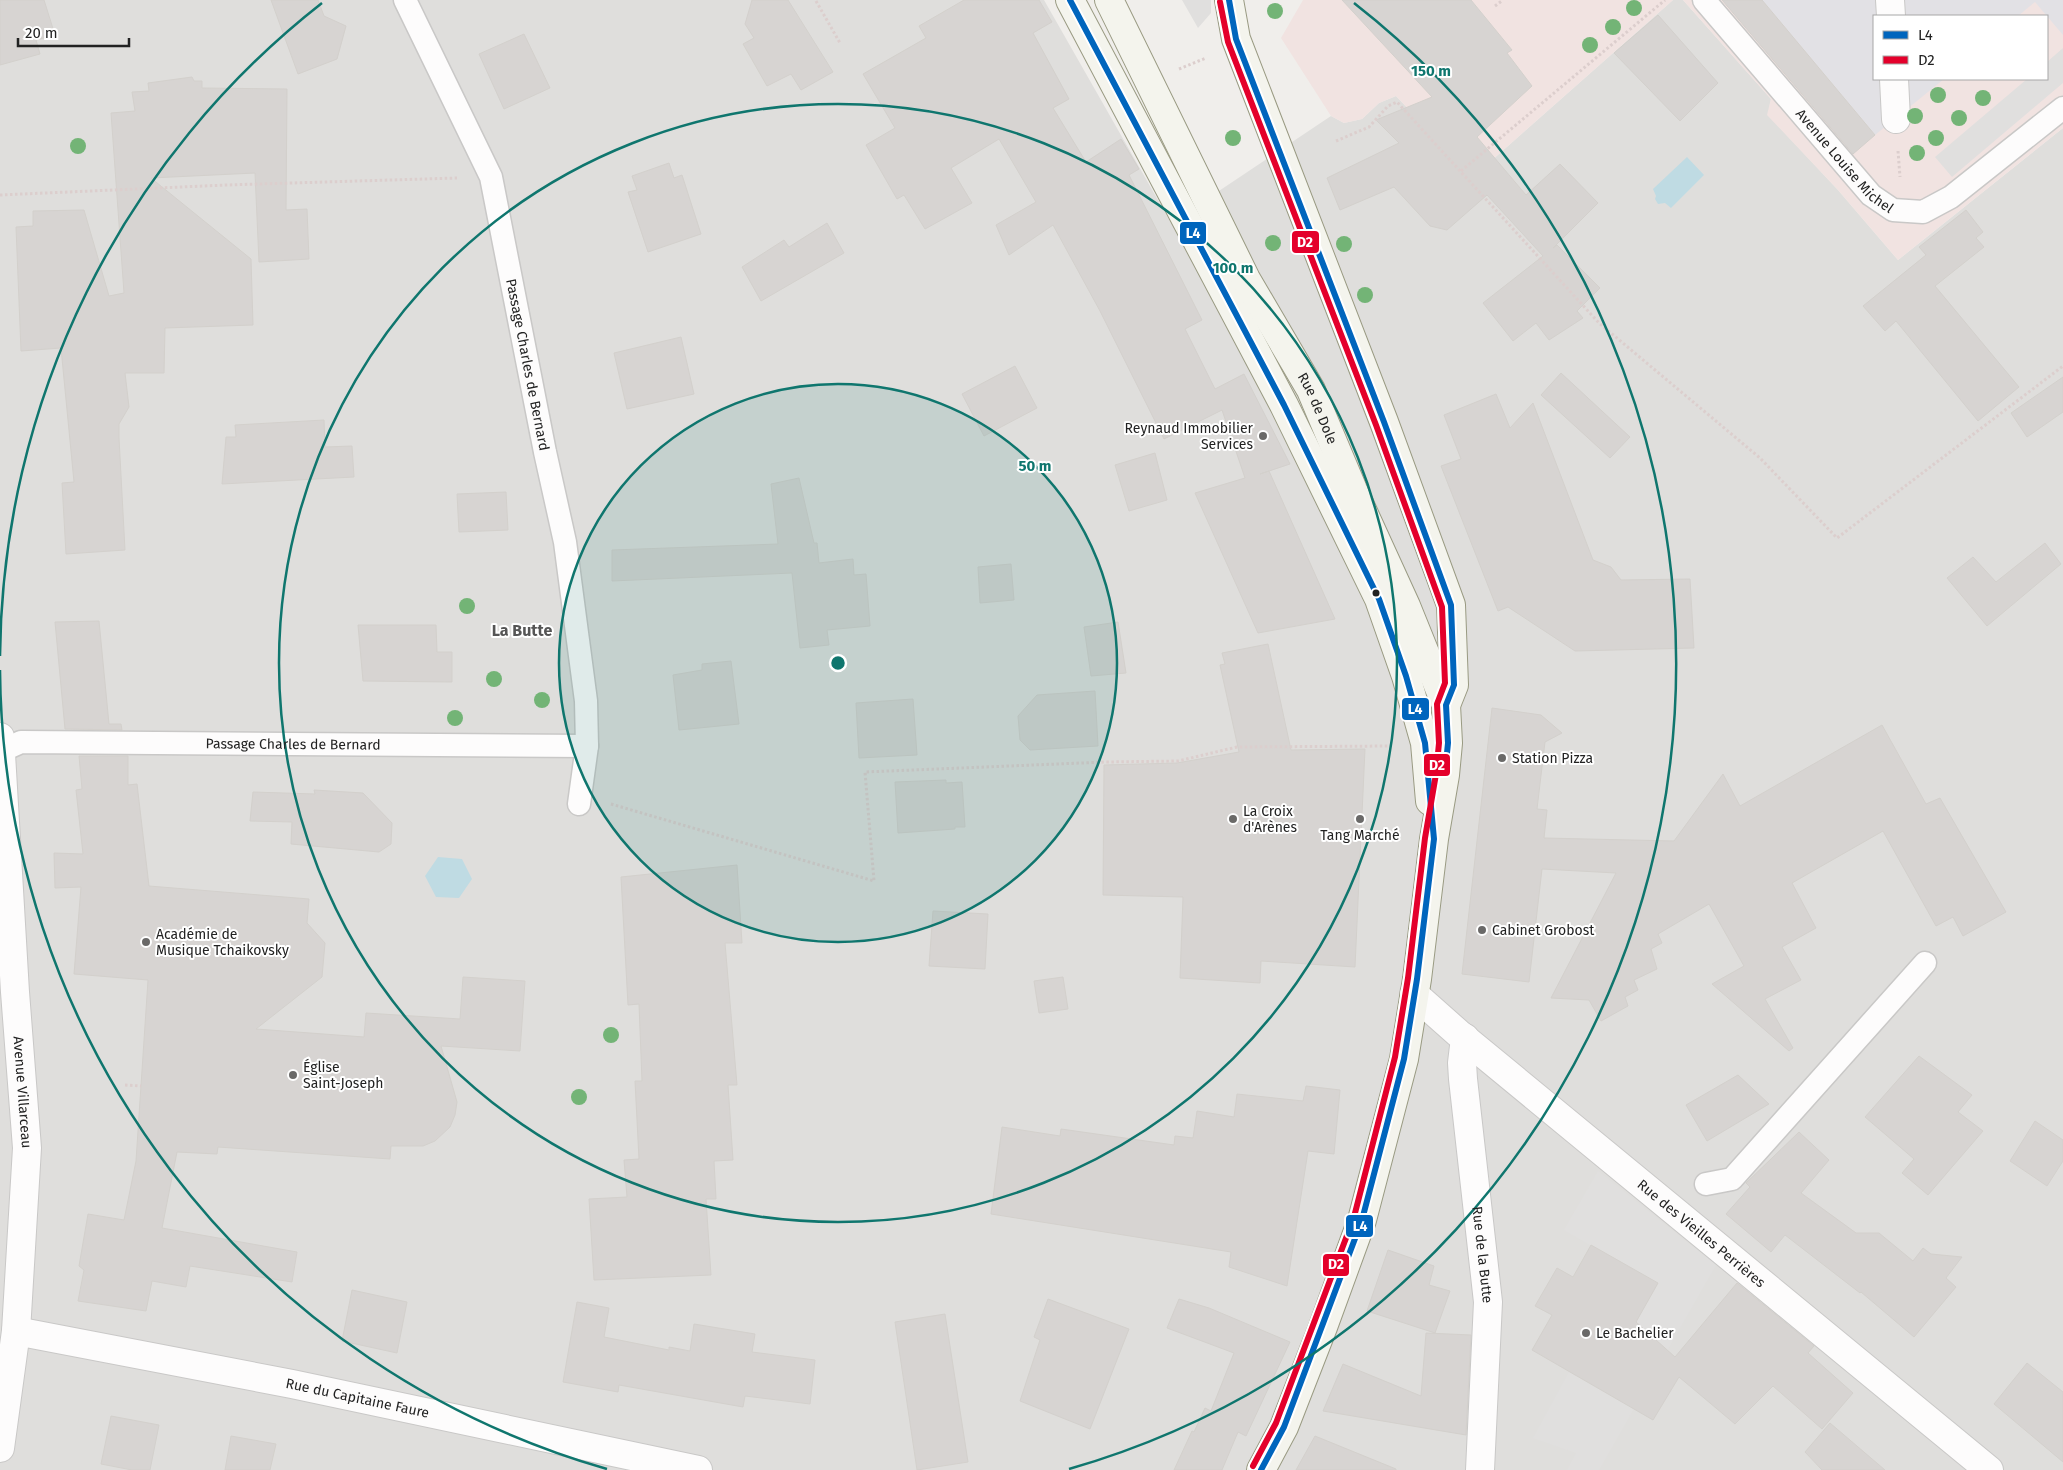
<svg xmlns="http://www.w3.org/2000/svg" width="2063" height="1470" viewBox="0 0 2063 1470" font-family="'Fira Sans',sans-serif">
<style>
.residential{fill:#dfdedc}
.commercial{fill:#f1e3e1;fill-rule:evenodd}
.parking{fill:#e0dfde}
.plaza{fill:#e2e1e5}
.water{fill:#bfdbe3}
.building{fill:#d7d4d2;stroke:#d3d0cc}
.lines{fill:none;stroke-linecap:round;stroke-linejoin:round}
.lane-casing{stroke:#c9c8c7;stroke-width:25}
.street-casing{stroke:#c9c8c7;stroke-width:30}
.secondary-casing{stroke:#999a82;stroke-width:30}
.path{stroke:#dccecd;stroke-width:3;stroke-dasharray:2.5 2.5;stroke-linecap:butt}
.lane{stroke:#fdfcfc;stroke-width:22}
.street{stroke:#fdfcfc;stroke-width:28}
.secondary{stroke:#f4f4ed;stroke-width:28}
.bus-1-casing{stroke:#fff;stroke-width:10}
.bus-2-casing{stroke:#fff;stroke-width:10}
.bus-1{stroke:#0065bd;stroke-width:6}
.bus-2{stroke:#e4002b;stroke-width:6}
.tree{fill:#73b476}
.ring{fill:none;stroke:#0f766e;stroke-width:2.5}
.poi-dot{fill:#6a6968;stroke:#fff;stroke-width:2}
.bus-dot{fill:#222;stroke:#fff;stroke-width:2}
.labels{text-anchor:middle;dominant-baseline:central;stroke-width:4;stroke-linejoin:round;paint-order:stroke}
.street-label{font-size:14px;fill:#222;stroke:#fff}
.poi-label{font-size:14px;fill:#222;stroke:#fff;text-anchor:start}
.quarter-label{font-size:16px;font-weight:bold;fill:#555;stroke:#fff}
.centre{fill:#0f766e;stroke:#fff;stroke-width:2.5}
.ring-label{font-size:15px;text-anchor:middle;font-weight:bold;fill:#0f766e;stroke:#fff;stroke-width:4;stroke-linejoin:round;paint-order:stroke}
.line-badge{stroke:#fff;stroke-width:2}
.badge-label{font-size:14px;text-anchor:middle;font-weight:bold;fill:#fff}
</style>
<rect width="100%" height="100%" fill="#f0eeeb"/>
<path class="residential" d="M 0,0 L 1044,0 L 1171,223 L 1331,116 L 1344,123 L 1362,119 L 1379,103 L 1396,96 L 1473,177 L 1673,0 L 1683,0 L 1771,99 L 1768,115 L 1838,190 L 1898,260 L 2063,128 L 2063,1470 L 0,1470 Z"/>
<path class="commercial" d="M 1303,0 L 1673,0 L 1473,177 L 1396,96 L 1379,103 L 1362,119 L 1344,123 L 1331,116 L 1281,38 Z
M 1683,0 L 2063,0 L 2063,128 L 1898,260 L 1838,190 L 1767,115 L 1771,99 ZM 1874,16 L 2047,16 L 2047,79 L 1874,79 Z"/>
<path class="parking" d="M 1182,0 L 1211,0 L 1211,13 L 1198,28 Z
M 2063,48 L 2063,83 L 1952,177 L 1935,157 L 2027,79 L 2047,79 L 2047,62 Z
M 1598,1171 L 1716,1265 L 1599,1470 L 1567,1470 L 1576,1453 L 1533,1438 L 1569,1372 L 1598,1388 L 1658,1284 L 1564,1230 Z"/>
<path class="plaza" d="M 1762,0 L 2063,0 L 2063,35 L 2035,2 L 2018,16 L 1874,16 L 1874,79 L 1944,79 L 1875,135 Z"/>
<path class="water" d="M 1687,157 L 1704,175 L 1671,208 L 1665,203 L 1658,204 L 1655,199 L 1656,196 L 1653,189 Z
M 438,857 L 462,859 L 472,879 L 459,898 L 436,897 L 425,876 Z"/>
<path class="building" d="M 0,0 L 44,0 L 55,35 L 36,40 L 40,54 L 0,65 Z
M 271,0 L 318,0 L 324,16 L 346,26 L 337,59 L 298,74 Z
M 752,0 L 788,0 L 833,72 L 801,90 L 791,74 L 767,86 L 743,44 L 754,38 L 745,24 Z
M 964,0 L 1039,0 L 1052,22 L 1033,33 L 1069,99 L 1053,108 L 1086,162 L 1121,139 L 1139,169 L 1129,175 L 1202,320 L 1185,329 L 1215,389 L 1244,374 L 1290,464 L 1260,474 L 1269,471 L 1335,619 L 1258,633 L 1195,493 L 1245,478 L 1222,410 L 1164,439 L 1100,311 L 1053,225 L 1009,255 L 996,225 L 1036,202 L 999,139 L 951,168 L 972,203 L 925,229 L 904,195 L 897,199 L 866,145 L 895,128 L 863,74 L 926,38 L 919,26 Z
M 1342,0 L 1471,0 L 1512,50 L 1507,53 L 1532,86 L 1477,137 L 1526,195 L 1560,164 L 1598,203 L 1553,248 L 1557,245 L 1600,288 L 1577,311 L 1583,318 L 1549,340 L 1536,323 L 1513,341 L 1483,303 L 1543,256 L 1487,195 L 1447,230 L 1430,226 L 1394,187 L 1340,210 L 1327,178 L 1399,143 L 1376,120 L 1432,97 Z
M 1722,0 L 1762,0 L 1875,135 L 1853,154 Z
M 1658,15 L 1718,83 L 1680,121 L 1614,53 Z
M 524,34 L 550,88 L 504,109 L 479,54 Z
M 192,77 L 194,81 L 202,81 L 202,88 L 287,89 L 286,210 L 307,209 L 309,259 L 259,262 L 255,173 L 151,178 L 251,259 L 253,325 L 165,328 L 164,373 L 125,373 L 129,407 L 119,424 L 119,438 L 125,550 L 66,554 L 62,483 L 74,482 L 61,348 L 21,351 L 16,227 L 33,226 L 33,211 L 84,210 L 109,296 L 124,293 L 111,113 L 135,111 L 132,92 L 149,91 L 148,83 Z
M 669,163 L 674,178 L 682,175 L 701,234 L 648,252 L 628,192 L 637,190 L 632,176 Z
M 1966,210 L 1983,232 L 1976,238 L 1984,247 L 1935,286 L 2019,387 L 1978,421 L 1896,321 L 1885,331 L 1863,306 L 1926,255 L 1919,247 Z
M 827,223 L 844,253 L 761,301 L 742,267 L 784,240 L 789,247 Z
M 681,337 L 694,394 L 627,409 L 614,353 Z
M 1015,366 L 1037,408 L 984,436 L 962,394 Z
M 1561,373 L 1630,437 L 1610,458 L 1541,395 Z
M 2063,377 L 2063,412 L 2027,437 L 2011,413 Z
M 1496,394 L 1510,428 L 1533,403 L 1593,560 L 1611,567 L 1621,580 L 1690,579 L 1694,648 L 1575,651 L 1508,607 L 1498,611 L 1441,466 L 1461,459 L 1444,415 Z
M 324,420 L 325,447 L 352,446 L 354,477 L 222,484 L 226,437 L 236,437 L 235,425 Z
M 1155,453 L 1167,500 L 1129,511 L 1115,465 Z
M 799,478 L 814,543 L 817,543 L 819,563 L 853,559 L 854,575 L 866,574 L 870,626 L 827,630 L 829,645 L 800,648 L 792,573 L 612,581 L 612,550 L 778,544 L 771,484 Z
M 506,492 L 508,530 L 459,532 L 457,494 Z
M 2045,543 L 2061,564 L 1987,626 L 1947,578 L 1973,557 L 1996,582 Z
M 1011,564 L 1014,600 L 980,603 L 978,567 Z
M 99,621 L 109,724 L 121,724 L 122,730 L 65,729 L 55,622 Z
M 1118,622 L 1126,673 L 1091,676 L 1084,627 Z
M 358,625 L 436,625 L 437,652 L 452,652 L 452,682 L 363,681 Z
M 1268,644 L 1291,750 L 1365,749 L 1355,967 L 1261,961 L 1260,983 L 1180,978 L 1183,897 L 1103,895 L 1104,765 L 1177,763 L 1239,752 L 1220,665 L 1225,664 L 1222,653 Z
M 731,661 L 739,724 L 679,730 L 673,675 L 702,670 L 702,664 Z
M 1095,691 L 1098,746 L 1030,750 L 1020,740 L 1018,716 L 1037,695 Z
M 913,699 L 917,755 L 859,758 L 856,703 Z
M 1492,708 L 1541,715 L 1562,733 L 1545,742 L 1537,809 L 1547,810 L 1544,838 L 1674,841 L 1723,774 L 1740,806 L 1882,725 L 1926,804 L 1940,798 L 2006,912 L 1963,936 L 1953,917 L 1936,926 L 1883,831 L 1792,883 L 1816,928 L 1782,947 L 1801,980 L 1765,999 L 1793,1048 L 1789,1051 L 1712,984 L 1744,966 L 1709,904 L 1658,934 L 1662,943 L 1651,949 L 1657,969 L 1634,980 L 1638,990 L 1625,997 L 1628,1006 L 1601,1021 L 1589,1000 L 1551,998 L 1616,873 L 1542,869 L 1529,982 L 1462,974 Z
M 79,756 L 128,756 L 128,785 L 137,784 L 149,886 L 309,899 L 307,923 L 325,943 L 322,977 L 256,1029 L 364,1037 L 366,1013 L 460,1019 L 463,977 L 525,981 L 520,1051 L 441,1046 L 457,1102 L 455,1115 L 450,1127 L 435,1141 L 423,1146 L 391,1146 L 390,1159 L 218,1147 L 217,1154 L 177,1152 L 162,1228 L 297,1252 L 292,1282 L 190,1266 L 186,1287 L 152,1281 L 146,1311 L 78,1301 L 84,1270 L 79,1266 L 88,1214 L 124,1220 L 136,1161 L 148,980 L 74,974 L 81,887 L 55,888 L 54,853 L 83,854 L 76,790 L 82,789 Z
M 946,780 L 946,783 L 962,782 L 965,827 L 955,827 L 955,829 L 898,833 L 895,782 Z
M 314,790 L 363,793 L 392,823 L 391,844 L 379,852 L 291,844 L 292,822 L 250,821 L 253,792 L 315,794 Z
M 737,865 L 742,943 L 725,943 L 737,1085 L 728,1085 L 733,1160 L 714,1161 L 716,1199 L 706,1199 L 711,1275 L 594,1280 L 589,1199 L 627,1197 L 624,1160 L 639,1159 L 635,1081 L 642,1081 L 639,1004 L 628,1005 L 621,877 Z
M 933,911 L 988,914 L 985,969 L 929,966 Z
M 1063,977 L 1068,1009 L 1039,1013 L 1034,981 Z
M 1919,1056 L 1972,1095 L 1958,1112 L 1983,1131 L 1928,1195 L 1902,1173 L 1914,1159 L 1865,1117 Z
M 1738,1075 L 1769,1104 L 1707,1141 L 1686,1105 Z
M 1306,1086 L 1340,1090 L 1334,1154 L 1308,1151 L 1287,1286 L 1229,1267 L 1231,1252 L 991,1214 L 1002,1127 L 1060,1136 L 1061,1129 L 1174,1145 L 1175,1136 L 1193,1138 L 1197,1111 L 1234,1117 L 1237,1094 L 1303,1101 Z
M 2035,1121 L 2063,1140 L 2063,1161 L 2047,1186 L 2010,1161 Z
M 1799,1132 L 1829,1160 L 1801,1193 L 1856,1233 L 1879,1233 L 1913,1261 L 1923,1248 L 1931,1254 L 1962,1257 L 1946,1278 L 1956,1287 L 1914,1337 L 1861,1292 L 1860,1293 L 1785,1235 L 1771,1252 L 1726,1214 L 1750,1187 L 1746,1183 Z
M 1591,1245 L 1658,1283 L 1636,1322 L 1675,1357 L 1737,1283 L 1814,1346 L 1808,1353 L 1853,1393 L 1822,1429 L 1773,1386 L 1735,1424 L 1679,1377 L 1653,1420 L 1532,1350 L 1552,1315 L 1535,1306 L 1557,1268 L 1573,1277 Z
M 1388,1250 L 1434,1266 L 1429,1285 L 1450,1291 L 1435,1333 L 1367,1311 Z
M 352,1290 L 407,1302 L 397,1353 L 342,1341 Z
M 1048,1299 L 1129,1329 L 1090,1429 L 1020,1401 L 1040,1340 L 1034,1337 Z
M 1179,1299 L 1209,1308 L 1290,1342 L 1246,1436 L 1238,1432 L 1222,1470 L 1174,1470 L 1192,1431 L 1194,1432 L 1205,1408 L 1211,1411 L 1234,1353 L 1167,1328 Z
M 577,1302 L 609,1308 L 604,1337 L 669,1350 L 669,1347 L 690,1351 L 694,1324 L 755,1334 L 752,1352 L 815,1360 L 810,1404 L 745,1396 L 743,1407 L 619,1385 L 618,1392 L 563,1382 Z
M 945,1314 L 968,1462 L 917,1470 L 895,1322 Z
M 1426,1333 L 1471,1335 L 1466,1435 L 1323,1411 L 1343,1364 L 1421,1396 Z
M 2027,1363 L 2063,1392 L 2063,1462 L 1994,1404 Z
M 111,1416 L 159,1425 L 150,1470 L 132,1470 L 101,1464 Z
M 1830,1423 L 1885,1470 L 1822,1470 L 1805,1452 Z
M 231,1436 L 276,1444 L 270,1470 L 225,1470 Z
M 1315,1436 L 1396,1469 L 1396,1470 L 1296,1470 Z"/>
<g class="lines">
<defs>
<g id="lane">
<path id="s1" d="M 405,0 L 491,177 L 545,452 L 565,542 L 586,701 L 587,746 L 579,804"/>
<path id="s2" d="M 1704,0 L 1871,195 L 1893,210 L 1923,212 L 1951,197 L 2063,108"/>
<path id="s3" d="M 1,751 L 21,742 L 587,746"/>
<path d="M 1706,1184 L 1732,1179 L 1925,963"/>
</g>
<g id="street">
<path d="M 1890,0 L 1891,16"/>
<path d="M 1894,79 L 1896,119"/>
<path id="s4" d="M 0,737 L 15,992 L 27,1148 L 16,1331 L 0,1448"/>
<path id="s5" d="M 1414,994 L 1458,1033 L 1989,1470"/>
<path id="s6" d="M 1465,1038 L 1462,1063 L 1463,1079 L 1488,1302 L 1480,1470"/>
<path id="s7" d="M 16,1331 L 292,1384 L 698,1470"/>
</g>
<g id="secondary">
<path d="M 1070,0 L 1284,405 L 1379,599 L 1406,676 L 1425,743 L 1430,801"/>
<path id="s8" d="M 1109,0 L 1246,279 L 1311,390 L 1353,490 L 1406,606 L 1446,705 L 1448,743 L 1445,775 L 1434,839 L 1417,979 L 1404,1059 L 1362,1220 L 1323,1327 L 1284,1427 L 1261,1470"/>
<path d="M 1229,0 L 1236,39 L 1384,422 L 1451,605 L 1454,685 L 1446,705"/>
</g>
</defs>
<use href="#lane" class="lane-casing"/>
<use href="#street" class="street-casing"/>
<use href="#secondary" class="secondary-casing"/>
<path class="path" d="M 816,1 L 840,43
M 1495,6 L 1503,0
M 1179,69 L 1206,58
M 1336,141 L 1369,127 L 1388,106 L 1397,102 L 1599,323 L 1760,458 L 1837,538 L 2063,366
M 1898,151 L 1900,177
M 1461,171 L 1665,0
M 0,195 L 226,185 L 457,178
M 611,804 L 874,881 L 865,772 L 1105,762 L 1178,761 L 1237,747 L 1391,746
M 125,1085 L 141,1086"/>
<use href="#lane" class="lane"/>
<use href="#street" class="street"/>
<use href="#secondary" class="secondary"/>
<defs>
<path id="bus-1" d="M 1070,0 L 1284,405 L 1379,599 L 1406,676 L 1425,743 L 1434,839 L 1417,979 L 1404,1059 L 1362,1220 L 1284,1427 L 1261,1470
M 1229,0 L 1236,39 L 1384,422 L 1451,605 L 1454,685 L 1446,705 L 1448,743 L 1446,763"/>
<path id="bus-2" d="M 1220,2 L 1228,42 L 1376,425 L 1442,607 L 1445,683 L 1437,704 L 1439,743 L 1436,774 L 1425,838 L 1408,978 L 1395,1057 L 1354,1217 L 1276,1423 L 1253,1466"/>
</defs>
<use href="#bus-1" class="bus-1-casing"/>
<use href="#bus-2" class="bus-2-casing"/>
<use href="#bus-1" class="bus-1"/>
<use href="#bus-2" class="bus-2"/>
</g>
<g class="tree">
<circle cx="1634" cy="8" r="8"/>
<circle cx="1275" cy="11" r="8"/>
<circle cx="1613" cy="27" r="8"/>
<circle cx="1590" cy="45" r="8"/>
<circle cx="1938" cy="95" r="8"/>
<circle cx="1983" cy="98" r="8"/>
<circle cx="1915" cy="116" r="8"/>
<circle cx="1959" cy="118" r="8"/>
<circle cx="1233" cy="138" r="8"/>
<circle cx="1936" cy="138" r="8"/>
<circle cx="78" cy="146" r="8"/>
<circle cx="1917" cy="153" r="8"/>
<circle cx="1273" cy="243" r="8"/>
<circle cx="1344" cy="244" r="8"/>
<circle cx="1365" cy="295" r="8"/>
<circle cx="467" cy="606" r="8"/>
<circle cx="494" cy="679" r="8"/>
<circle cx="542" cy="700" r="8"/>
<circle cx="455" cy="718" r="8"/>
<circle cx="611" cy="1035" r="8"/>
<circle cx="579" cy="1097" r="8"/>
</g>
<circle cx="838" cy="663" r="279" fill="#0f766e" fill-opacity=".12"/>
<g class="ring">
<circle cx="838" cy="663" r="279"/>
<circle cx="838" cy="663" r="559"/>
<path d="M607 1469A838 838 0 0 1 0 670M0 656A838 838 0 0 1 322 3M1354 3A838 838 0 0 1 1069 1469"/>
</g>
<g class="poi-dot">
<circle cx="1263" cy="436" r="5"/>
<circle cx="1502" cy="758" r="5"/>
<circle cx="1233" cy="819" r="5"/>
<circle cx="1360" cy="819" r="5"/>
<circle cx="1482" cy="930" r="5"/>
<circle cx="146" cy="942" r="5"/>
<circle cx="293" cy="1075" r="5"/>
<circle cx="1586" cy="1333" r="5"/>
</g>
<circle class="bus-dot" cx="1376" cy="593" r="4.5"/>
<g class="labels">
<g class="street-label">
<text stroke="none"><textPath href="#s2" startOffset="214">Avenue Louise Michel</textPath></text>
<text stroke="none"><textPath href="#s1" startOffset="388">Passage Charles de Bernard</textPath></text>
<text stroke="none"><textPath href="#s8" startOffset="459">Rue de Dole</textPath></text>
<text stroke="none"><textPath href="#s3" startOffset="294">Passage Charles de Bernard</textPath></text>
<text stroke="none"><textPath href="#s4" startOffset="356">Avenue Villarceau</textPath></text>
<text stroke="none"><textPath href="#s5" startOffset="374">Rue des Vieilles Perrières</textPath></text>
<text stroke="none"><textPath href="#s6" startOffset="218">Rue de la Butte</textPath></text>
<text stroke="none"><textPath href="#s7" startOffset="348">Rue du Capitaine Faure</textPath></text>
</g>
<g class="poi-label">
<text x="1253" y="428" text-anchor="end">Reynaud Immobilier<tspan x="1253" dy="16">Services</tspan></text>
<text x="1512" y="758">Station Pizza</text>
<text x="1243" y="811">La Croix<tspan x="1243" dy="16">d'Arènes</tspan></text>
<text x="1360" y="835" text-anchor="middle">Tang Marché</text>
<text x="1492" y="930">Cabinet Grobost</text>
<text x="156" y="934">Académie de<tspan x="156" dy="16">Musique Tchaikovsky</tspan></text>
<text x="303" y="1067">Église<tspan x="303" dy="16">Saint-Joseph</tspan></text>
<text x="1596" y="1333">Le Bachelier</text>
</g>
<g class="quarter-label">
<text x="522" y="630">La Butte</text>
</g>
</g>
<circle cx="838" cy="663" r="8" class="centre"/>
<g class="ring-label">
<text x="1431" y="76">150 m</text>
<text x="1233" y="273">100 m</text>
<text x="1035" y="471">50 m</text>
</g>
<g class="line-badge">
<rect x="1179" y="221" width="28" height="24" rx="5" fill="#0065bd"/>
<rect x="1291" y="230" width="29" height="24" rx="5" fill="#e4002b"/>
<rect x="1401" y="697" width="29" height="24" rx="5" fill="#0065bd"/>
<rect x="1423" y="753" width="28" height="24" rx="5" fill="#e4002b"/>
<rect x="1345" y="1214" width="29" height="24" rx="5" fill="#0065bd"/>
<rect x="1322" y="1253" width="28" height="24" rx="5" fill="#e4002b"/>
</g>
<g class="badge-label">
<text x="1193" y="238">L4</text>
<text x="1305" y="247">D2</text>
<text x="1415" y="714">L4</text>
<text x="1437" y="770">D2</text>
<text x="1360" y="1231">L4</text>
<text x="1336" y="1269">D2</text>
</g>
<rect x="1873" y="15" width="175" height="65" fill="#ffffff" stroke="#a7a7a7"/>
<rect x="1883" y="31" width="25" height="8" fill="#0065bd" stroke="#a7a7a7"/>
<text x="1918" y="40" font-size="15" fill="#222222">L4</text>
<rect x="1883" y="56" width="25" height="8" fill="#e4002b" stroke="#a7a7a7"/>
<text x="1918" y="65" font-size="15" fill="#222222">D2</text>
<path d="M18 38v8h111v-8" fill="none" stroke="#222222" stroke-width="2.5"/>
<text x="25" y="38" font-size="15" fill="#222222" stroke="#ffffff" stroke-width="4" paint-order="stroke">20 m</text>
</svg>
